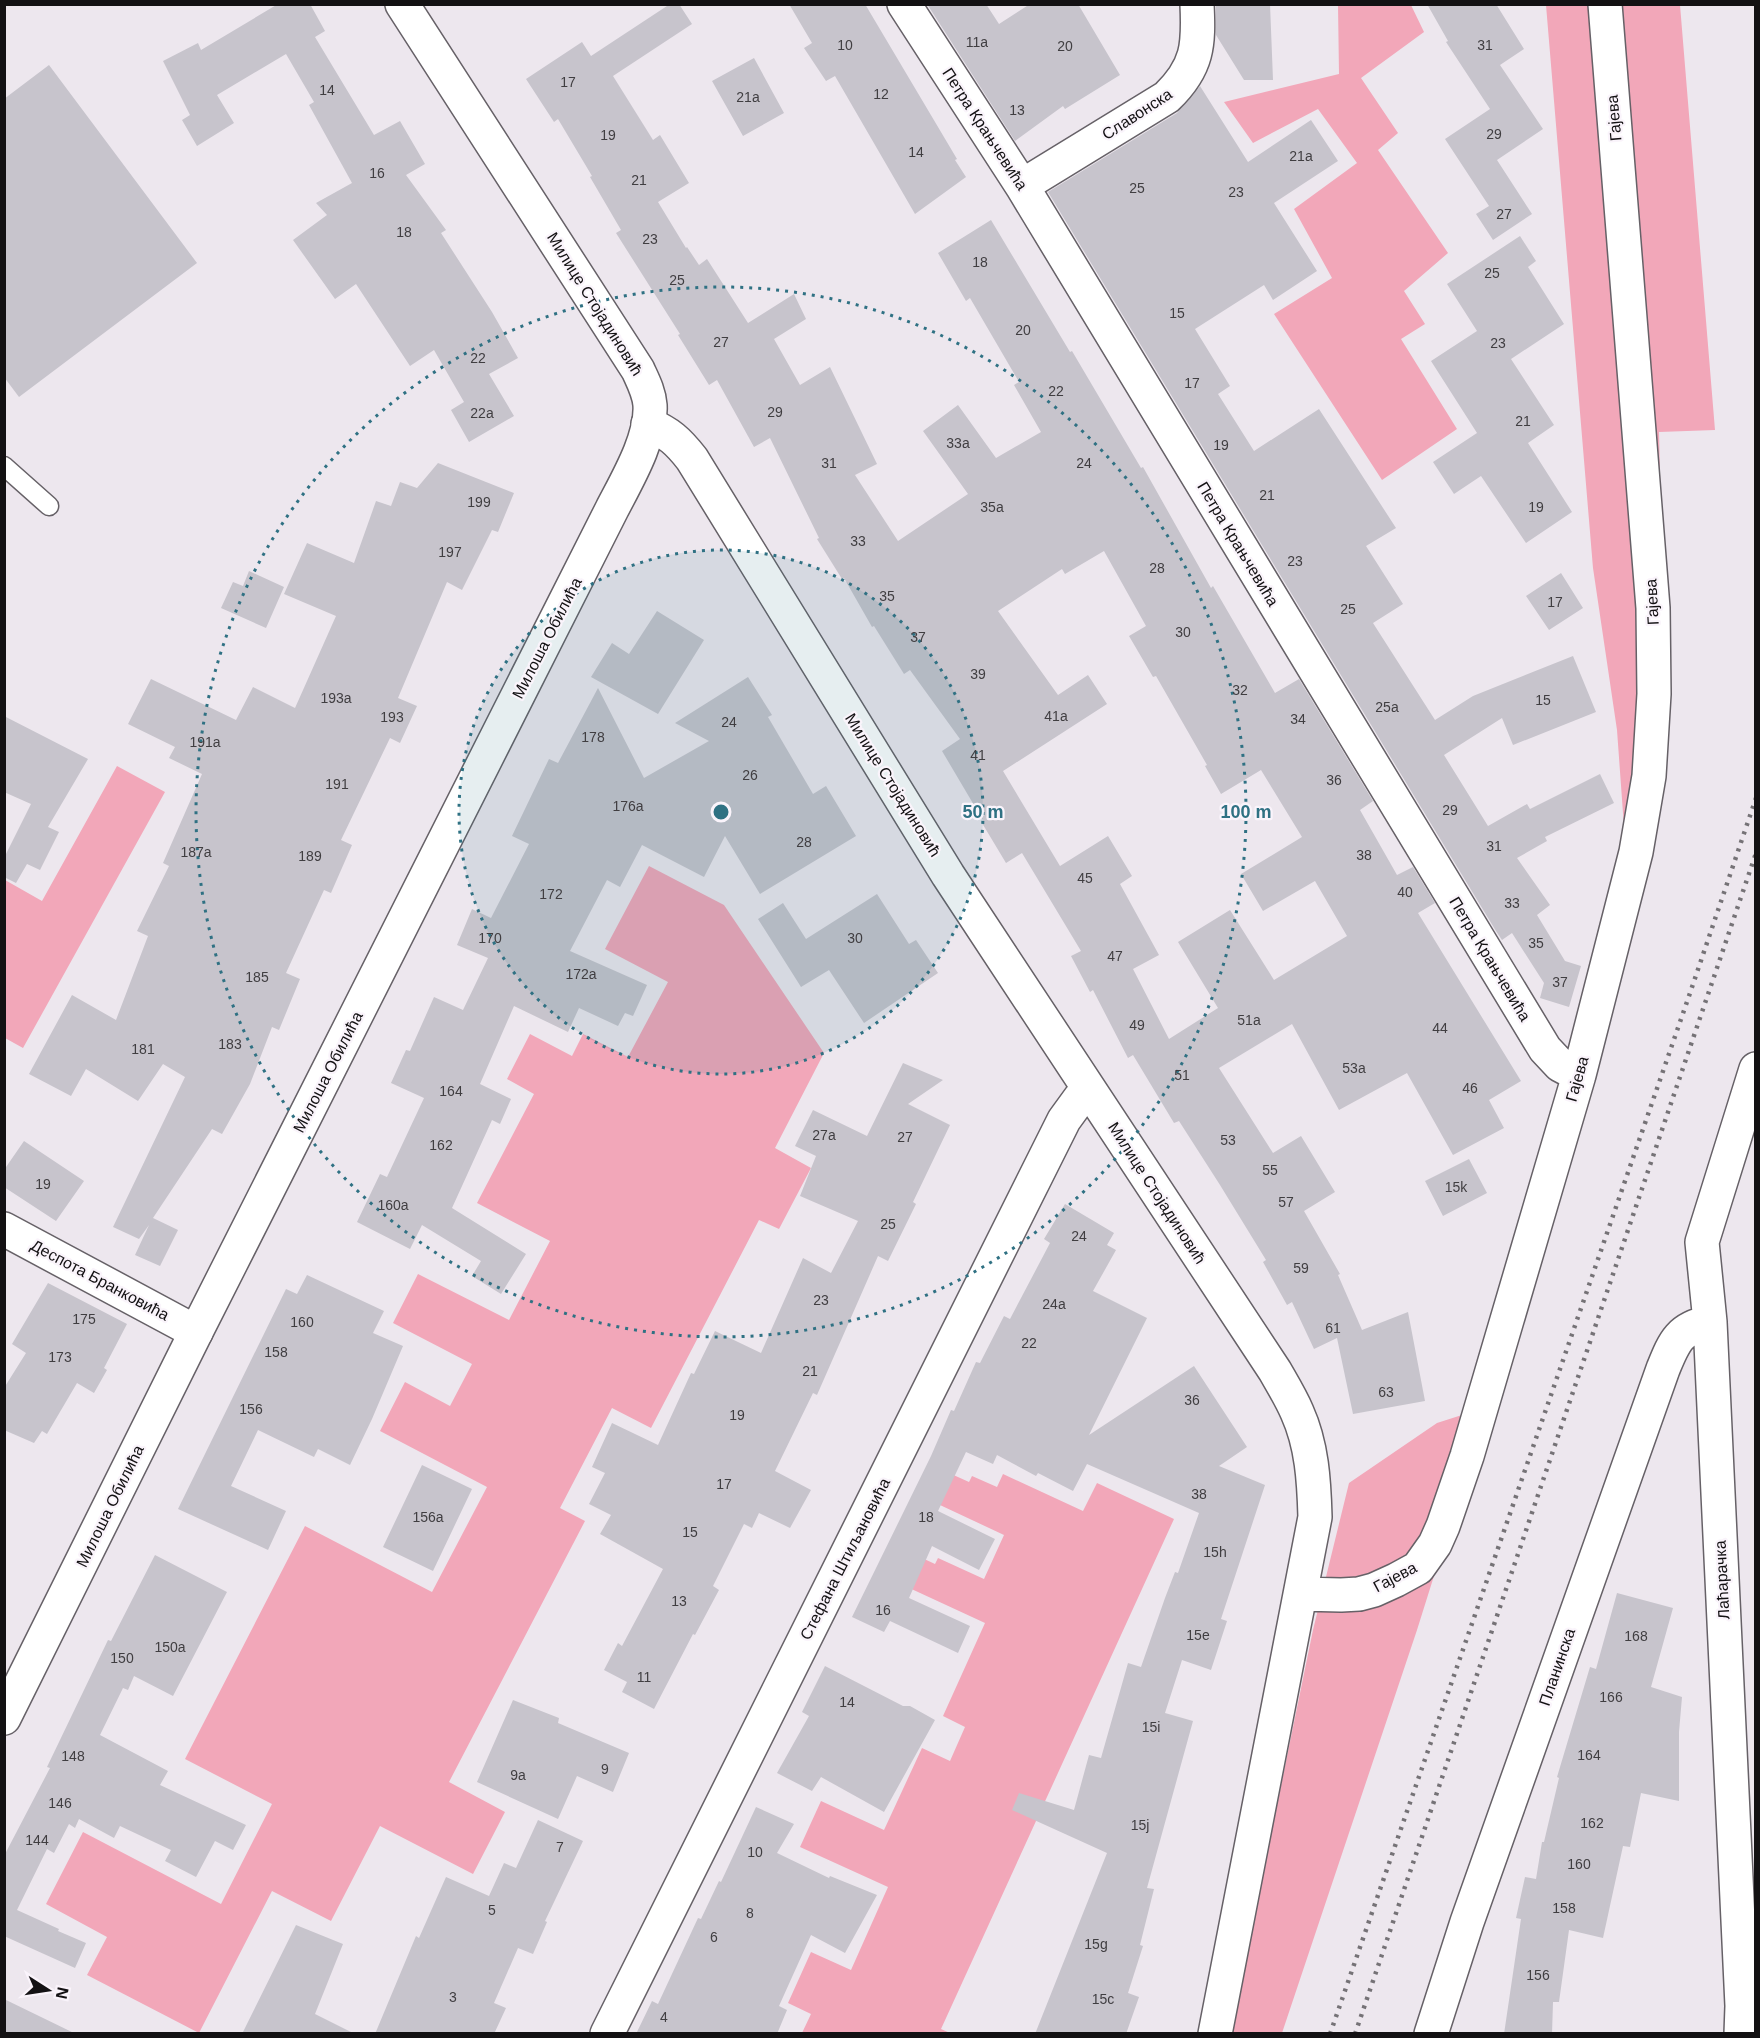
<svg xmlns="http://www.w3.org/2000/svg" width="1760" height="2038" viewBox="0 0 1760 2038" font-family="Helvetica,sans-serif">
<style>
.green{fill:#f2a7b9}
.building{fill:#c7c4cc;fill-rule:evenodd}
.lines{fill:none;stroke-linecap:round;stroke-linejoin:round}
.lane-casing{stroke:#666167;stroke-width:21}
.street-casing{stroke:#666167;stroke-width:36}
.secondary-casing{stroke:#666167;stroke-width:36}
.lane{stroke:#fff;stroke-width:18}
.street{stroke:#fff;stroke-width:33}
.secondary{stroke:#fff;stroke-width:33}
.rail{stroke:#757276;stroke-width:4.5;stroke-dasharray:3 6;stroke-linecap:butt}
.ring{fill:none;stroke:#2f7183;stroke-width:3;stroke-dasharray:3 6}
.labels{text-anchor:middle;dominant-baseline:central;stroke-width:4.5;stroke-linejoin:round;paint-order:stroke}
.number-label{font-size:14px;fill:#403e41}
.street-label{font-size:16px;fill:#131113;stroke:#faf4fb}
.centre{fill:#2f7183;stroke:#faf4fb;stroke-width:3}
.ring-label{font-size:18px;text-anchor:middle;font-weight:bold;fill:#2f7183;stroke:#faf4fb;stroke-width:4.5;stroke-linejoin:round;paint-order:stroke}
</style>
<rect width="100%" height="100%" fill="#ede7ee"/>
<path class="green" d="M 1338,5 L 1411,5 L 1424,32 L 1361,78 L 1398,133 L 1378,150 L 1448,253 L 1404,291 L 1425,324 L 1401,339 L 1457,429 L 1382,480 L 1274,314 L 1332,278 L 1294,209 L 1357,163 L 1318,109 L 1253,143 L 1224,102 L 1339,74 Z
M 1546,5 L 1680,5 L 1715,430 L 1659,432 L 1666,727 L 1631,924 L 1617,730 L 1593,568 Z
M 117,766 L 165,792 L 23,1048 L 5,1038 L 5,880 L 42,901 Z
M 649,866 L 724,905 L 824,1053 L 775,1148 L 811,1168 L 779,1229 L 759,1220 L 651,1428 L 612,1408 L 560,1508 L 585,1521 L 449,1782 L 505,1812 L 473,1874 L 380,1826 L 331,1921 L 272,1891 L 199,2033 L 87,1975 L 107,1937 L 46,1904 L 83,1832 L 221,1904 L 272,1804 L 185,1759 L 305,1526 L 432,1592 L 487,1487 L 380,1431 L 405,1382 L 450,1406 L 472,1364 L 393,1323 L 418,1274 L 509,1320 L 550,1241 L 477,1203 L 534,1094 L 507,1079 L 530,1034 L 572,1056 L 583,1034 L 628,1057 L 668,982 L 605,949 Z
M 1487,1407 L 1417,1630 L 1282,2033 L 1230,2034 L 1313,1630 L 1349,1483 L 1437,1423 Z
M 938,1468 L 969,1482 L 972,1476 L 997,1487 L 1003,1474 L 1083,1511 L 1097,1483 L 1174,1519 L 941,2029 L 950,2033 L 802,2033 L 811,2014 L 788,2003 L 811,1952 L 851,1970 L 888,1887 L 800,1847 L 821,1801 L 884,1830 L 922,1748 L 950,1761 L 965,1727 L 943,1716 L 985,1623 L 879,1574 L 892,1544 L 935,1564 L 938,1558 L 984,1579 L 1004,1535 L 925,1498 Z"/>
<path class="building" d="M 278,4 L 310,4 L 325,31 L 315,37 L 374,135 L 400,121 L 425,164 L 406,175 L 446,230 L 441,233 L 492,312 L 518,358 L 489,374 L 514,416 L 469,442 L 451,410 L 464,402 L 434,350 L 410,366 L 356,284 L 335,299 L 293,240 L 327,215 L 316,203 L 352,183 L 309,105 L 314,102 L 286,54 L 217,95 L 234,123 L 197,146 L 182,120 L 190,115 L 163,61 L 198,43 L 201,50 Z
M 670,4 L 679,4 L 692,24 L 613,76 L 653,140 L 660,135 L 689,183 L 658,202 L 686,248 L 687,247 L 699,265 L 707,259 L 748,323 L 794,294 L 806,319 L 774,339 L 800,385 L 830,367 L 877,464 L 855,475 L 898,541 L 968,494 L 923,431 L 958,405 L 996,458 L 1041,432 L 1014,385 L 1019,382 L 970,298 L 966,301 L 938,253 L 991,220 L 1070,352 L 1072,351 L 1141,468 L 1143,467 L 1211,588 L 1213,586 L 1275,693 L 1299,679 L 1373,801 L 1360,810 L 1397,875 L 1413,867 L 1435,903 L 1418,913 L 1521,1081 L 1489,1100 L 1504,1128 L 1453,1155 L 1407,1073 L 1339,1110 L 1292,1024 L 1219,1068 L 1273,1153 L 1301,1136 L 1335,1192 L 1304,1211 L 1340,1274 L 1338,1275 L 1362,1330 L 1408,1312 L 1425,1401 L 1353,1414 L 1337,1338 L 1314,1349 L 1292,1302 L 1287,1305 L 1263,1262 L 1266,1260 L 1220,1185 L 1179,1121 L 1174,1123 L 1133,1055 L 1128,1058 L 1093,990 L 1090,992 L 1071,956 L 1081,951 L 1022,853 L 1006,863 L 982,823 L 984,822 L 942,751 L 960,739 L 910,670 L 904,674 L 874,626 L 872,627 L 844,578 L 842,579 L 817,539 L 819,538 L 770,438 L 754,447 L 717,380 L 709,385 L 678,335 L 680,334 L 616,233 L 621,230 L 590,177 L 592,176 L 558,119 L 554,122 L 526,79 L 582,42 L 591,56 ZM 1104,551 L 1146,626 L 1129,636 L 1153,677 L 1156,676 L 1207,765 L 1205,766 L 1221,794 L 1261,770 L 1302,837 L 1241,874 L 1263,911 L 1315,881 L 1347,936 L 1274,980 L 1230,910 L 1178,942 L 1218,1008 L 1169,1039 L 1133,969 L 1159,955 L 1120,884 L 1132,876 L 1108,836 L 1060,866 L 1003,771 L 1107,704 L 1088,675 L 1058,695 L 998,611 L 1062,569 L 1065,574 Z
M 789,4 L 865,4 L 957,159 L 955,160 L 966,177 L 915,214 L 835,76 L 826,81 L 804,48 L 812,43 Z
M 927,4 L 986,4 L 999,24 L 1030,4 L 1078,4 L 1120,75 L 1065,109 L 1063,106 L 1015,141 Z
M 1216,4 L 1270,4 L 1273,80 L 1244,80 L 1216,35 Z
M 1427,4 L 1496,4 L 1524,49 L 1500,65 L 1543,129 L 1497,160 L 1532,214 L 1493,240 L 1476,214 L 1489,206 L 1445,139 L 1490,109 L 1446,42 L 1448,41 Z
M 754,58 L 784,113 L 743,136 L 712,81 Z
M 49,65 L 197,263 L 19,397 L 4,377 L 4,99 Z
M 1200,86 L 1248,162 L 1311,120 L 1338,161 L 1274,203 L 1317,271 L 1273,300 L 1264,285 L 1195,329 L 1230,386 L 1218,394 L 1254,451 L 1319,409 L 1396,528 L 1366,546 L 1403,604 L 1373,623 L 1435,720 L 1473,696 L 1573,656 L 1596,712 L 1513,745 L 1502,718 L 1444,755 L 1488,826 L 1527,804 L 1530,809 L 1600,774 L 1614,803 L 1545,837 L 1547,841 L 1517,858 L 1550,905 L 1537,915 L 1565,961 L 1581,966 L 1569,1007 L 1540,998 L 1544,983 L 1512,933 L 1502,940 L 1496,931 L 1048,192 L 1177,113 Z
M 1520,236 L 1536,261 L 1528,267 L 1564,324 L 1511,359 L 1554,425 L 1528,443 L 1572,512 L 1526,543 L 1481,476 L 1454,494 L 1433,462 L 1477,433 L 1431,361 L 1477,331 L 1447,284 Z
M 438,463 L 514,493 L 498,532 L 492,530 L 462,590 L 447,582 L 398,698 L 417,706 L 400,743 L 390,738 L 341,840 L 352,845 L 331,893 L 324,890 L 286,973 L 300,979 L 279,1030 L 272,1027 L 250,1084 L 222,1134 L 212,1129 L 153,1218 L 178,1230 L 160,1266 L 135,1255 L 149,1225 L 139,1239 L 113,1227 L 185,1077 L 163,1064 L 138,1101 L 86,1069 L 71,1096 L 29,1074 L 72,995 L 116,1020 L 148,936 L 137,931 L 169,866 L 163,863 L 202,774 L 169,758 L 175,747 L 128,724 L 151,679 L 236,720 L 253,687 L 295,708 L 336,616 L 284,594 L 307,543 L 354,563 L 376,501 L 391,506 L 400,482 L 417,488 Z
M 249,571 L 284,587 L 266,628 L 221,608 L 233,582 L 243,586 Z
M 1561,573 L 1583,608 L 1549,630 L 1526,596 Z
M 657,611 L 704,640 L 658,714 L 591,677 L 612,643 L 629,654 Z
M 748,677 L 772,715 L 768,717 L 813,794 L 826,786 L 856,836 L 760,894 L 725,836 L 704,877 L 642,845 L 620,887 L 607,880 L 570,951 L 647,985 L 633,1016 L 625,1013 L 618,1026 L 579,1008 L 568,1032 L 514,1006 L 480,1084 L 511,1099 L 500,1124 L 492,1120 L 452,1208 L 526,1254 L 501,1294 L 472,1276 L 481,1261 L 422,1225 L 410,1249 L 357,1222 L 380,1174 L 387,1177 L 424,1098 L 391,1083 L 406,1050 L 410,1051 L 434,997 L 463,1010 L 488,958 L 457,945 L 472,909 L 491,918 L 529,844 L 512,836 L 549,759 L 558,763 L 598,688 L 644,778 L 709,741 L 675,723 Z
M 4,716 L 88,759 L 48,827 L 59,832 L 40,870 L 27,864 L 16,883 L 4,877 L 4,858 L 31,804 L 4,792 Z
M 877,894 L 909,944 L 916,940 L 938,973 L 864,1023 L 829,970 L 801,987 L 758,919 L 783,903 L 806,939 Z
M 903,1063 L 943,1080 L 908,1104 L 950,1125 L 913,1202 L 916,1204 L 888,1261 L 878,1256 L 817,1395 L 813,1393 L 775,1471 L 811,1490 L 790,1528 L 759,1513 L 752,1528 L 744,1524 L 713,1586 L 719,1590 L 695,1635 L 693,1634 L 654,1709 L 622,1692 L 627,1682 L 604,1670 L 618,1643 L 622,1646 L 663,1569 L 600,1534 L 611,1515 L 589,1504 L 605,1473 L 592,1467 L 612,1423 L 658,1445 L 691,1373 L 694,1374 L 715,1331 L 761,1353 L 803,1258 L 831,1273 L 858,1221 L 800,1196 L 816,1156 L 795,1146 L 813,1110 L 867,1136 Z
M 24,1141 L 84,1181 L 56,1221 L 4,1187 L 4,1170 Z
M 1469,1159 L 1487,1193 L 1443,1216 L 1425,1181 Z
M 1065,1204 L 1114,1233 L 1107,1245 L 1116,1250 L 1093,1291 L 1147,1318 L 1089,1435 L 1194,1366 L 1247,1447 L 1219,1466 L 1265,1485 L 1221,1619 L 1227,1621 L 1211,1670 L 1182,1660 L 1165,1713 L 1193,1721 L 1147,1888 L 1154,1889 L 1140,1945 L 1143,1946 L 1128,1993 L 1139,1997 L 1126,2034 L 1035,2034 L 1107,1853 L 1012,1810 L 1019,1793 L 1074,1810 L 1089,1755 L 1101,1758 L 1128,1663 L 1141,1667 L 1165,1598 L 1175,1572 L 1178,1573 L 1199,1513 L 1087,1464 L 1073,1491 L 1038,1473 L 1036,1476 L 997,1455 L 993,1464 L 966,1452 L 938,1511 L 995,1539 L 979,1570 L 932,1546 L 909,1598 L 970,1626 L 958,1653 L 890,1621 L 884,1632 L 852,1617 L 931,1456 L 951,1410 L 954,1411 L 976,1362 L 980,1363 L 1004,1316 L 1010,1319 L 1050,1243 L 1044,1239 Z
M 307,1275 L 384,1311 L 373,1333 L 403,1346 L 372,1419 L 350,1465 L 318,1449 L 314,1457 L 258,1430 L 231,1486 L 286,1511 L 268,1550 L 178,1509 L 286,1289 L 297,1294 Z
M 48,1283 L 127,1324 L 104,1368 L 107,1370 L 94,1393 L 77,1383 L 47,1434 L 42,1431 L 34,1443 L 4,1430 L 4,1388 L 26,1353 L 12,1344 Z
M 422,1465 L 472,1489 L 433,1571 L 383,1547 Z
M 155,1555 L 227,1592 L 173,1696 L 134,1676 L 128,1690 L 123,1688 L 100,1735 L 168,1771 L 160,1785 L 246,1825 L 233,1850 L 215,1841 L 196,1877 L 165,1861 L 171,1850 L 120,1826 L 114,1838 L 79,1819 L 75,1828 L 69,1824 L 54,1853 L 47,1849 L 17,1910 L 59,1929 L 58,1931 L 86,1943 L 75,1968 L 4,1936 L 4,1856 L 50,1768 L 47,1767 L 108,1640 L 111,1641 Z
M 1617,1593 L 1673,1608 L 1651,1687 L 1682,1697 L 1679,1732 L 1679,1801 L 1641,1793 L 1630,1847 L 1623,1846 L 1603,1938 L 1569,1930 L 1559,2002 L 1553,2002 L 1552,2034 L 1504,2034 L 1521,1919 L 1516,1918 L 1525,1877 L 1536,1879 L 1542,1842 L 1544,1842 L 1559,1778 L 1557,1777 L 1590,1667 L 1596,1669 Z
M 825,1666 L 903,1706 L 910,1706 L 935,1720 L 884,1812 L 821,1777 L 812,1791 L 777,1773 L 809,1716 L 802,1712 Z
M 513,1700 L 559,1718 L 558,1723 L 629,1753 L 613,1792 L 577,1776 L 558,1819 L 477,1782 Z
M 756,1807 L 794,1824 L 777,1853 L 829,1878 L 830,1876 L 877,1895 L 845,1953 L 811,1935 L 779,2006 L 787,2010 L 777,2034 L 636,2034 L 652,2001 L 658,2004 L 698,1918 L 701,1919 L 719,1881 L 721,1882 Z
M 538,1820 L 583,1841 L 545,1921 L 547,1922 L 533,1954 L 518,1948 L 494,2003 L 506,2008 L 494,2034 L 375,2034 L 416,1936 L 419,1938 L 446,1877 L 489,1896 L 504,1863 L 516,1868 Z
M 296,1925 L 343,1944 L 315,2014 L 355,2034 L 242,2034 Z
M 4,1999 L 76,2034 L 4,2034 Z"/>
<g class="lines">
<defs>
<path id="lane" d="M 4,466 L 49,506"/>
<path id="street" d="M 904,4 L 1022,186 L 1545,1049 L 1560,1065 L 1579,1075
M 1022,186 L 1167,97 C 1198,67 1199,45 1197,4
M 648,424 C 669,433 678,441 692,459 L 948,875 L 1275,1371 C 1283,1385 1291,1398 1297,1412 C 1312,1445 1314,1481 1315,1517 L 1215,2034
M 4,1229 L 196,1332
M 1301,1594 L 1341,1595 L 1359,1594 L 1374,1590 L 1396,1580 L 1418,1568 L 1435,1544 L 1443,1526 L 1467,1456 L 1579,1075 L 1636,852 L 1649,776 L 1654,694 L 1653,608 L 1605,4
M 607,2034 L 1064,1120 L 1080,1098 L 1089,1090
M 1431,2034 L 1467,1922 L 1663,1369 C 1674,1342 1679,1328 1710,1322
M 1741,2034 L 1742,2006 L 1710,1322 L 1702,1242 L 1756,1069"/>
<path id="secondary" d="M 4,1718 L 196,1332 L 612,509 C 627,480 652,438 650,405 C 649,392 643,381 638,370 L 402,4"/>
</defs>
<use href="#lane" class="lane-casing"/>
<use href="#street" class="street-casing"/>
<use href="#secondary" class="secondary-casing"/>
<use href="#lane" class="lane"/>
<use href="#street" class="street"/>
<use href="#secondary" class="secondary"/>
<path class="rail" d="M 1330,2034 L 1689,996 L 1756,798
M 1355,2034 L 1756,853"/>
</g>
<circle cx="721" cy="812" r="262" fill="#2f7183" fill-opacity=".12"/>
<g class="ring">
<circle cx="721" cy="812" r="262"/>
<circle cx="721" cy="812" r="525"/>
</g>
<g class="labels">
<g class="number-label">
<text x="977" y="42">11a</text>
<text x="845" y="45">10</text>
<text x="1485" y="45">31</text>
<text x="1065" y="46">20</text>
<text x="568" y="82">17</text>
<text x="327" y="90">14</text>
<text x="881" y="94">12</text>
<text x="748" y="97">21a</text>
<text x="1017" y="110">13</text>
<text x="1494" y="134">29</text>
<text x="608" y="135">19</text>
<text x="916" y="152">14</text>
<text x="1301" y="156">21a</text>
<text x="377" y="173">16</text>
<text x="639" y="180">21</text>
<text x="1137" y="188">25</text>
<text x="1236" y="192">23</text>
<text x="1504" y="214">27</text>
<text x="404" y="232">18</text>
<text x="650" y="239">23</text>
<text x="980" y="262">18</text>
<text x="1492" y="273">25</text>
<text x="677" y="280">25</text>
<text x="1177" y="313">15</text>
<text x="1023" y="330">20</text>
<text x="721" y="342">27</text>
<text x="1498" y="343">23</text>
<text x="478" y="358">22</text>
<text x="1192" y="383">17</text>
<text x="1056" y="391">22</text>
<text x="775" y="412">29</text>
<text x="482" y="413">22a</text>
<text x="1523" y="421">21</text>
<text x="958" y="443">33a</text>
<text x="1221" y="445">19</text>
<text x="829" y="463">31</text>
<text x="1084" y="463">24</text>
<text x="1267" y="495">21</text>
<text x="479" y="502">199</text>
<text x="992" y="507">35a</text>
<text x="1536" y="507">19</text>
<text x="858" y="541">33</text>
<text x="450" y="552">197</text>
<text x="1295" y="561">23</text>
<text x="1157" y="568">28</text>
<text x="887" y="596">35</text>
<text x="1555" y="602">17</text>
<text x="1348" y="609">25</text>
<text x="1183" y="632">30</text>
<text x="918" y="637">37</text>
<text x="978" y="674">39</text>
<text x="1240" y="690">32</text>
<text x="336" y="698">193a</text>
<text x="1543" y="700">15</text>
<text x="1387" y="707">25a</text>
<text x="1056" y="716">41a</text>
<text x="392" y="717">193</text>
<text x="1298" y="719">34</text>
<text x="729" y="722">24</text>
<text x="593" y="737">178</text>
<text x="205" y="742">191a</text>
<text x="978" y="755">41</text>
<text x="750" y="775">26</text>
<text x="1334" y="780">36</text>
<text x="337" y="784">191</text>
<text x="628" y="806">176a</text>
<text x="1450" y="810">29</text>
<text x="804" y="842">28</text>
<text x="1494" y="846">31</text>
<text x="196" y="852">187a</text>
<text x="1364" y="855">38</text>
<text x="310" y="856">189</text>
<text x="1085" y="878">45</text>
<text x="1405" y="892">40</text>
<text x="551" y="894">172</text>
<text x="1512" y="903">33</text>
<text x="490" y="938">170</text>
<text x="855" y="938">30</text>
<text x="1536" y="943">35</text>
<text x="1115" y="956">47</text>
<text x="581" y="974">172a</text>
<text x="257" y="977">185</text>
<text x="1560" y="982">37</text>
<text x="1249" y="1020">51a</text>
<text x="1137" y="1025">49</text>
<text x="1440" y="1028">44</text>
<text x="230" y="1044">183</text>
<text x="143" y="1049">181</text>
<text x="1354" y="1068">53a</text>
<text x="1182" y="1075">51</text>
<text x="1470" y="1088">46</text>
<text x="451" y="1091">164</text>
<text x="824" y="1135">27a</text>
<text x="905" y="1137">27</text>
<text x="1228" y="1140">53</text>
<text x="441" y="1145">162</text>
<text x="1270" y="1170">55</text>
<text x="43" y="1184">19</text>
<text x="1456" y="1187">15k</text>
<text x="1286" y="1202">57</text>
<text x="393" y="1205">160a</text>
<text x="888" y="1224">25</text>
<text x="1079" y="1236">24</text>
<text x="1301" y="1268">59</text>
<text x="821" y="1300">23</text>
<text x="1054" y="1304">24a</text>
<text x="84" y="1319">175</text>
<text x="302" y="1322">160</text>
<text x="1333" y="1328">61</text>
<text x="1029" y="1343">22</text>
<text x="276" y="1352">158</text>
<text x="60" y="1357">173</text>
<text x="810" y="1371">21</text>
<text x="1386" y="1392">63</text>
<text x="1192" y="1400">36</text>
<text x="251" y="1409">156</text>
<text x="737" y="1415">19</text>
<text x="724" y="1484">17</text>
<text x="1199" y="1494">38</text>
<text x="428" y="1517">156a</text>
<text x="926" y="1517">18</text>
<text x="690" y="1532">15</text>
<text x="1215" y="1552">15h</text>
<text x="679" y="1601">13</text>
<text x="883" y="1610">16</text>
<text x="1198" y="1635">15e</text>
<text x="1636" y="1636">168</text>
<text x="170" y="1647">150a</text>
<text x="122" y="1658">150</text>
<text x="644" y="1677">11</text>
<text x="1611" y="1697">166</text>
<text x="847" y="1702">14</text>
<text x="1151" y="1727">15i</text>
<text x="1589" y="1755">164</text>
<text x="73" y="1756">148</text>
<text x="605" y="1769">9</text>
<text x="518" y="1775">9a</text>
<text x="60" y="1803">146</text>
<text x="1592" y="1823">162</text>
<text x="1140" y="1825">15j</text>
<text x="37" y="1840">144</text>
<text x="560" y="1847">7</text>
<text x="755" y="1852">10</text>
<text x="1579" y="1864">160</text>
<text x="1564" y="1908">158</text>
<text x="492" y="1910">5</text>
<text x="750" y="1913">8</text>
<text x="714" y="1937">6</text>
<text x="1096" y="1944">15g</text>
<text x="1538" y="1975">156</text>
<text x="453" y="1997">3</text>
<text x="1103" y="1999">15c</text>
<text x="664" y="2017">4</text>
</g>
<g class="street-label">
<text transform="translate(1137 114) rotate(-33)">Славонска</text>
<text transform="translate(1614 118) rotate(-95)">Гајева</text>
<text transform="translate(985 129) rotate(57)">Петра Крањчевића</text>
<text transform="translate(595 304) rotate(58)">Милице Стојадиновић</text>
<text transform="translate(1238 544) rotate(59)">Петра Крањчевића</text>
<text transform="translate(1652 602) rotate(-93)">Гајева</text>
<text transform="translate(547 638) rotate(-63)">Милоша Обилића</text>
<text transform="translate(893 785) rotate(58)">Милице Стојадиновић</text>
<text transform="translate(1490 959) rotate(59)">Петра Крањчевића</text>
<text transform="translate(328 1072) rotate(-63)">Милоша Обилића</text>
<text transform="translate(1577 1079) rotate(-74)">Гајева</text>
<text transform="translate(1157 1193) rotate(57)">Милице Стојадиновић</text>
<text transform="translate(100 1280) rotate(28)">Деспота Бранковића</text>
<text transform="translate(110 1506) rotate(-64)">Милоша Обилића</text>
<text transform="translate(845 1559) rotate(-63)">Стефана Штиљановића</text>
<text transform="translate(1395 1577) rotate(-28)">Гајева</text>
<text transform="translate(1722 1580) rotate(-93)">Лаћарачка</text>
<text transform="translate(1557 1667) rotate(-71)">Планинска</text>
</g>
</g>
<circle cx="721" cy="812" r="9" class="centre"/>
<g class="ring-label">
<text x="983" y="818">50 m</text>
<text x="1246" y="818">100 m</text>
</g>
<rect width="1760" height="2038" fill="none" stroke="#131113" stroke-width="12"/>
<g transform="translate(48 1990) rotate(102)" stroke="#faf4fb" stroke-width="4.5" paint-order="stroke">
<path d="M0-4.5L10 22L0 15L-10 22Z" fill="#131113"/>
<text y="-9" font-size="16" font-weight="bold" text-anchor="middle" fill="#131113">N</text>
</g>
</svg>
